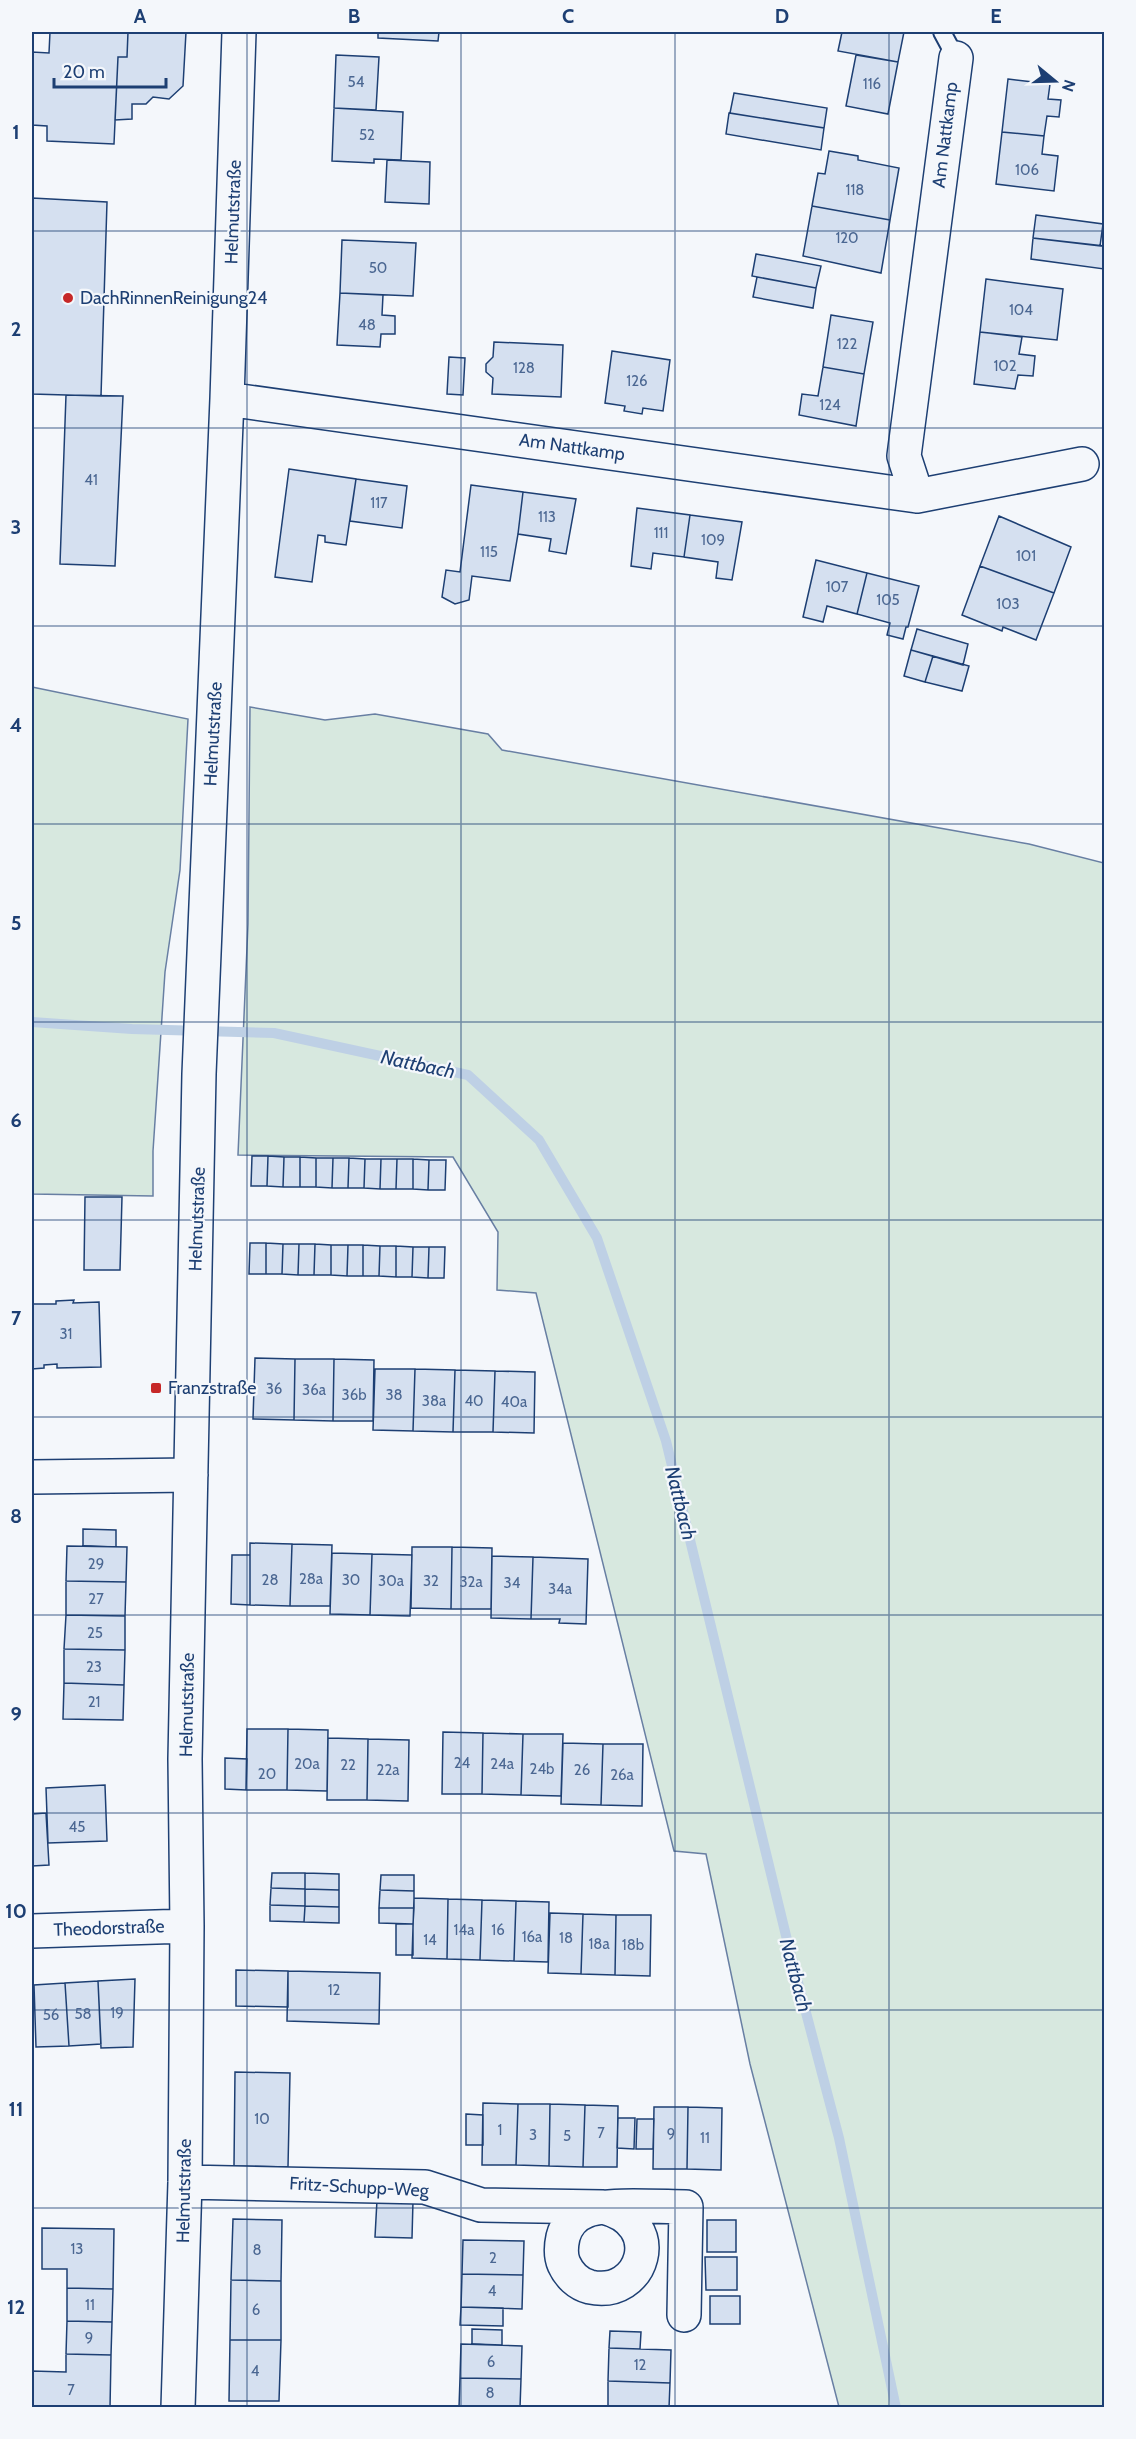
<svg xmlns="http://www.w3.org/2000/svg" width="1136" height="2439" viewBox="0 0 1136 2439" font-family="Cabin,sans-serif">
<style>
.green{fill:#d7e8df;stroke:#687fa3;stroke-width:1.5}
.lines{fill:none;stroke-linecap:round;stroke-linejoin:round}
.stream{stroke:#bed0e5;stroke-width:10}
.building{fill:#d5e0f0;stroke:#1d3f73;stroke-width:1.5}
.service-casing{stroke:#1d3f73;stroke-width:20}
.minor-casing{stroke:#1d3f73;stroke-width:36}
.service{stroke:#f4f7fb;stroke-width:16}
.minor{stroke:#f4f7fb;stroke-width:33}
.grid{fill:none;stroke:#1d3f73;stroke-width:1.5;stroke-opacity:0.55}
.poi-dot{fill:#c62828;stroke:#f4f7fb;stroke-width:2}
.labels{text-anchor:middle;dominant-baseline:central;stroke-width:4.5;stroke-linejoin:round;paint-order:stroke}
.number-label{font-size:15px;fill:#4b6792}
.street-label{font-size:18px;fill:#1d3f73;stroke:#f4f7fb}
.poi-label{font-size:18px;fill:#1d3f73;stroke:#f4f7fb;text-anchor:start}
.water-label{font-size:20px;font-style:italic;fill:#1d3f73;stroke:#f4f7fb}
.neatline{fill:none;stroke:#1d3f73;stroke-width:2}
.grid-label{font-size:20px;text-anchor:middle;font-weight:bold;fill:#1d3f73}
</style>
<rect width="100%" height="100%" fill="#f4f7fb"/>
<path class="green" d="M 32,687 L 188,719 L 180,870 L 165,972 L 153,1151 L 153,1196 L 32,1194 Z
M 250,707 L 325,720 L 375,714 L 488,734 L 502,750 L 1029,844 L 1104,863 L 1104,2407 L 839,2407 L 750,2064 L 706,1854 L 674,1851 L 536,1293 L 497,1290 L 498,1232 L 453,1157 L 238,1155 L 248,924 Z"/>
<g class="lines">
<path class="stream" d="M 32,1022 L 132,1029 L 274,1033 L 468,1075 L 539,1140 L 597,1238 L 666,1441 L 789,1948 L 839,2138 L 896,2408"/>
</g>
<path class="building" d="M 50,32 L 128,32 L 127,57 L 118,57 L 114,144 L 47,141 L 47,126 L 32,125 L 32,52 L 49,53 Z
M 128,32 L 186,32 L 183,86 L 169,99 L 153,97 L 146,104 L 132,104 L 132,119 L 115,120 L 118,57 L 127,57 Z
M 378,32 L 439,32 L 438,41 L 378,38 Z
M 842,32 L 904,32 L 898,62 L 838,51 Z
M 336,55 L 379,57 L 376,110 L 334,108 Z
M 856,55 L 898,62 L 888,114 L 846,106 Z
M 1008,79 L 1050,84 L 1048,99 L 1061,100 L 1059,117 L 1047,116 L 1044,136 L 1002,132 Z
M 734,93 L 827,108 L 824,128 L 730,113 Z
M 334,108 L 403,112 L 401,160 L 374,159 L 374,163 L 332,161 Z
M 729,113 L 824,128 L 821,150 L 726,134 Z
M 1002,132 L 1044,136 L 1042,154 L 1058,156 L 1054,191 L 996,184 Z
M 829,151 L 858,156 L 858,160 L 899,168 L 890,220 L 812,206 L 818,173 L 825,174 Z
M 387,160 L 430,162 L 429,204 L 385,202 Z
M 32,198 L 107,202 L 101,396 L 32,394 Z
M 812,206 L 890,220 L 881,273 L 803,256 Z
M 1036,215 L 1103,224 L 1100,246 L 1033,238 Z
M 1033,238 L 1104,246 L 1104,269 L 1031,259 Z
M 342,240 L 416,243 L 413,296 L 340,293 Z
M 756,254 L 821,266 L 816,288 L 752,276 Z
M 757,277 L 816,288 L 813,308 L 753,297 Z
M 986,279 L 1063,289 L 1057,340 L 980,332 Z
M 340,293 L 383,295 L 382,315 L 395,316 L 395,334 L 381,334 L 380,347 L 337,345 Z
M 831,315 L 873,322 L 864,374 L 823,367 Z
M 980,332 L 1022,337 L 1019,354 L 1035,356 L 1033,376 L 1018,375 L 1015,389 L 974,384 Z
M 494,342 L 563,345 L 561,397 L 492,394 L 493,378 L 486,372 L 486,364 L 493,357 Z
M 612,351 L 670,360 L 663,411 L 643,408 L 642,414 L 624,411 L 625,406 L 605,403 Z
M 449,357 L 465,358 L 463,395 L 447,394 Z
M 823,367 L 864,374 L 856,426 L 799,415 L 802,394 L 818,396 Z
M 66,395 L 123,396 L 115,566 L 60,564 Z
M 289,469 L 356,479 L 346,545 L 325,542 L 325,536 L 318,535 L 312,582 L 275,577 Z
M 356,479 L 407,486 L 402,528 L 350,521 Z
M 471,485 L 523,492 L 518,534 L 510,581 L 472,576 L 469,600 L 455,604 L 442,597 L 446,570 L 460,572 Z
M 523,492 L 576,499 L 566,554 L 549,551 L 551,539 L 518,534 Z
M 637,508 L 690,515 L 684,557 L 653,553 L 651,569 L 631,566 Z
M 690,515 L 742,522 L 732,580 L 716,578 L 718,562 L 684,557 Z
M 999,516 L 1071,547 L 1054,593 L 980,566 Z
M 816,560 L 867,573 L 857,614 L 827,606 L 823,622 L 803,617 Z
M 980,566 L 1054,593 L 1036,640 L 1003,627 L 1002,631 L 962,615 Z
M 867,573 L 919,586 L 908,627 L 906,627 L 903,639 L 887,635 L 890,623 L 857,614 Z
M 917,629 L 968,644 L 963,665 L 911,650 Z
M 911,650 L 933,656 L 925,682 L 904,676 Z
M 933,656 L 969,666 L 962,691 L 925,682 Z
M 252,1156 L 268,1156 L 267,1186 L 251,1186 Z
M 268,1156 L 284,1157 L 283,1187 L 267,1186 Z
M 284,1157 L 300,1157 L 300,1187 L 283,1187 Z
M 300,1157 L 316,1158 L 316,1187 L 300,1187 Z
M 316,1158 L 333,1158 L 332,1188 L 316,1187 Z
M 333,1158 L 349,1158 L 348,1188 L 332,1188 Z
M 349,1158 L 365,1159 L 364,1188 L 348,1188 Z
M 365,1159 L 381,1159 L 380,1189 L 364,1188 Z
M 381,1159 L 397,1159 L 396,1189 L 380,1189 Z
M 397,1159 L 413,1159 L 413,1189 L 396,1189 Z
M 413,1159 L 429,1160 L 428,1190 L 413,1189 Z
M 429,1160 L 446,1160 L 445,1190 L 428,1190 Z
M 85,1197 L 122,1197 L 120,1270 L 84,1270 Z
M 250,1243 L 266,1243 L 266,1274 L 249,1274 Z
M 266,1243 L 283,1244 L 282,1274 L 266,1274 Z
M 283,1244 L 299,1244 L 298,1275 L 282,1274 Z
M 299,1244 L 315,1244 L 314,1275 L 298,1275 Z
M 315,1244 L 331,1245 L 331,1275 L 314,1275 Z
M 331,1245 L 348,1245 L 347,1276 L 331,1275 Z
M 348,1245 L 363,1245 L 363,1276 L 347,1276 Z
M 363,1245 L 380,1246 L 379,1276 L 363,1276 Z
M 380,1246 L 396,1246 L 396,1277 L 379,1276 Z
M 396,1246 L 413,1247 L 412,1277 L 396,1277 Z
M 413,1247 L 429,1247 L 428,1278 L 412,1277 Z
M 429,1247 L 445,1247 L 444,1278 L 428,1278 Z
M 74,1300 L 73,1303 L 99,1302 L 101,1367 L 57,1368 L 57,1364 L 44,1365 L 44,1368 L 32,1369 L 32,1304 L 56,1304 L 56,1301 Z
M 255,1358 L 295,1359 L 294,1420 L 253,1419 Z
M 295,1359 L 334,1359 L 333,1421 L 294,1420 Z
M 334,1359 L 374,1360 L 373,1421 L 333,1421 Z
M 375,1369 L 415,1369 L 413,1431 L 373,1430 Z
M 415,1369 L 455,1370 L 453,1432 L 413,1431 Z
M 455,1370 L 495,1371 L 493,1432 L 453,1432 Z
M 495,1371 L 535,1372 L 534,1433 L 493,1432 Z
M 83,1529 L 116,1530 L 116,1547 L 83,1546 Z
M 250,1543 L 292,1544 L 290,1606 L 250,1605 Z
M 292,1544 L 332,1545 L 330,1606 L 290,1606 Z
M 67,1546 L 127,1547 L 126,1582 L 66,1581 Z
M 412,1547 L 452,1547 L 451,1609 L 411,1608 Z
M 452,1547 L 492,1548 L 491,1609 L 451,1609 Z
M 332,1553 L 372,1554 L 370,1615 L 330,1614 Z
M 372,1554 L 412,1555 L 410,1616 L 370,1615 Z
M 232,1555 L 250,1555 L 250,1605 L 231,1604 Z
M 492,1556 L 533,1557 L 531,1619 L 491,1618 Z
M 533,1557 L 588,1559 L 586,1624 L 559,1623 L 560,1619 L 531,1619 Z
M 66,1581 L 126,1582 L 125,1616 L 66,1615 Z
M 66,1615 L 125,1616 L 125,1650 L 64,1649 Z
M 64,1649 L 125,1650 L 124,1685 L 64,1683 Z
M 64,1683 L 124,1685 L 123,1720 L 63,1719 Z
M 247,1729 L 288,1729 L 287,1790 L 246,1790 Z
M 288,1729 L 328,1730 L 327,1791 L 287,1790 Z
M 443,1732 L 483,1733 L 482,1794 L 442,1794 Z
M 483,1733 L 523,1734 L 521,1795 L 482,1794 Z
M 523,1734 L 563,1734 L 561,1796 L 521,1795 Z
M 328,1738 L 368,1739 L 367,1800 L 327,1800 Z
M 368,1739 L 409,1740 L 408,1801 L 367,1800 Z
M 563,1743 L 603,1744 L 601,1805 L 561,1804 Z
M 603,1744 L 643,1744 L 642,1806 L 601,1805 Z
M 225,1758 L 247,1759 L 246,1790 L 225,1789 Z
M 105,1785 L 107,1841 L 48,1843 L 46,1788 Z
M 46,1813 L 49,1865 L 32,1866 L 32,1814 Z
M 272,1873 L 305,1873 L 305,1889 L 271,1888 Z
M 305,1873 L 339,1874 L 339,1890 L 305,1889 Z
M 381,1875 L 414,1875 L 414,1891 L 380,1890 Z
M 271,1888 L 305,1889 L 305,1906 L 270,1905 Z
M 305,1889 L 339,1890 L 339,1907 L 305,1906 Z
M 380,1890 L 414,1891 L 414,1908 L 379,1908 Z
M 414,1898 L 448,1899 L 447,1959 L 412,1958 Z
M 448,1899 L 482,1900 L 480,1960 L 447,1959 Z
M 482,1900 L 516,1901 L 514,1961 L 480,1960 Z
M 516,1901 L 549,1902 L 548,1962 L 514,1961 Z
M 270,1905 L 305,1906 L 304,1922 L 270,1921 Z
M 305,1906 L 339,1907 L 339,1923 L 304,1922 Z
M 379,1908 L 414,1908 L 413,1924 L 379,1923 Z
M 550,1913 L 583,1914 L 581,1974 L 548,1973 Z
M 583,1914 L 616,1915 L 615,1975 L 581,1974 Z
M 616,1915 L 651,1915 L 650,1976 L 615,1975 Z
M 396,1924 L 413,1924 L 413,1955 L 396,1955 Z
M 236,1970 L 288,1971 L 288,2007 L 236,2006 Z
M 288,1971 L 380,1973 L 379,2024 L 287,2021 Z
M 135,1979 L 133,2047 L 101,2048 L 98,1981 Z
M 98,1981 L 101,2044 L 69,2046 L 65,1983 Z
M 65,1983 L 69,2046 L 36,2047 L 34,1985 Z
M 235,2072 L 290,2073 L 288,2167 L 234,2166 Z
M 483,2103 L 518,2104 L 516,2165 L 482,2165 Z
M 518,2104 L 550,2104 L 549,2166 L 516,2165 Z
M 550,2104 L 585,2105 L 583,2167 L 549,2166 Z
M 585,2105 L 618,2106 L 617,2167 L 583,2167 Z
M 654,2107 L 688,2107 L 687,2169 L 653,2169 Z
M 688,2107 L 722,2108 L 721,2170 L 687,2169 Z
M 466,2114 L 483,2115 L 483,2145 L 466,2145 Z
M 618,2118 L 635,2118 L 634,2149 L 617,2148 Z
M 637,2119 L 654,2119 L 653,2149 L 636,2149 Z
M 377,2200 L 413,2201 L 412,2238 L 375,2237 Z
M 233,2219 L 282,2220 L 281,2281 L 231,2280 Z
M 707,2220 L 736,2220 L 736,2252 L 707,2252 Z
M 42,2228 L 114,2229 L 113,2289 L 67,2288 L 67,2269 L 42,2269 Z
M 463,2240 L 524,2241 L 523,2275 L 462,2274 Z
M 705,2257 L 737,2257 L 737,2290 L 706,2290 Z
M 462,2274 L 523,2275 L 522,2309 L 461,2307 Z
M 231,2280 L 281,2281 L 281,2340 L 230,2340 Z
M 67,2288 L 113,2289 L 112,2322 L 67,2321 Z
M 710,2296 L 740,2296 L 740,2324 L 710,2324 Z
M 461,2307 L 503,2308 L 503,2326 L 460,2325 Z
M 67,2321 L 112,2322 L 111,2355 L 66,2354 Z
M 472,2329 L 502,2330 L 502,2345 L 472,2344 Z
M 610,2331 L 641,2332 L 640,2349 L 609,2348 Z
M 230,2340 L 281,2340 L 279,2401 L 229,2401 Z
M 461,2344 L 522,2346 L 521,2379 L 460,2378 Z
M 609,2348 L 671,2350 L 670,2383 L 608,2381 Z
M 66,2354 L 111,2355 L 110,2408 L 32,2408 L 32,2371 L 66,2372 Z
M 460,2378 L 521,2379 L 520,2408 L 459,2408 Z
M 608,2381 L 670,2383 L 669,2408 L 608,2408 Z"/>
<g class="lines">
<defs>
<path id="service" d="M 942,32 L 956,58"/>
<path id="minor" d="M 227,399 L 917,496 L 1082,464
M 917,496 L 904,456 L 956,58
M 32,1477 L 191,1475
M 32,1931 L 187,1926
M 185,2182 L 425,2187 L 481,2205 L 603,2207 C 668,2223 643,2299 590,2287 C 578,2284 569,2275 564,2264 C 560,2255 561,2246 563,2237 C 566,2225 575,2215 586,2211 C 604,2203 664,2207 686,2207 L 684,2315
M 178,2408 L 185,2182 L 187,1926 L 185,1759 L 199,1074 L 227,399 L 239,32"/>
</defs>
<use href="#service" class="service-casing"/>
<use href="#minor" class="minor-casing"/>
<use href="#service" class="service"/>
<use href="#minor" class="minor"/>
</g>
<path class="grid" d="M 247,32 L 247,2408M 461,32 L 461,2408M 675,32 L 675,2408M 889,32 L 889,2408M 32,231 L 1104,231M 32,428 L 1104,428M 32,626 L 1104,626M 32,824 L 1104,824M 32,1022 L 1104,1022M 32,1220 L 1104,1220M 32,1417 L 1104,1417M 32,1615 L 1104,1615M 32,1813 L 1104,1813M 32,2010 L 1104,2010M 32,2208 L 1104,2208"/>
<g class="poi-dot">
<circle cx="68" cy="298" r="6"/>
<rect x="150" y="1382" width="12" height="12" rx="3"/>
</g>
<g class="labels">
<g class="number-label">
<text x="356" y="82">54</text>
<text x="872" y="84">116</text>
<text x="367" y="135">52</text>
<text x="1027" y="170">106</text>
<text x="855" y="190">118</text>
<text x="847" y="238">120</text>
<text x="378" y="268">50</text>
<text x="1021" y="310">104</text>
<text x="367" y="325">48</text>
<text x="847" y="344">122</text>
<text x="1005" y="366">102</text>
<text x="524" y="368">128</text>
<text x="637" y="381">126</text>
<text x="830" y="405">124</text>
<text x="91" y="480">41</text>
<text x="379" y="503">117</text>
<text x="547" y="517">113</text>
<text x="661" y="533">111</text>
<text x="713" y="540">109</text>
<text x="489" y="552">115</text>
<text x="1026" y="556">101</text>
<text x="837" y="587">107</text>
<text x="888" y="600">105</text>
<text x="1008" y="604">103</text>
<text x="66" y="1334">31</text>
<text x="274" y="1389">36</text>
<text x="314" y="1390">36a</text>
<text x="354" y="1395">36b</text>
<text x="394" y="1395">38</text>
<text x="434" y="1401">38a</text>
<text x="474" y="1401">40</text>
<text x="514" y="1402">40a</text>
<text x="96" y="1564">29</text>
<text x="311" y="1579">28a</text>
<text x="270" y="1580">28</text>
<text x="351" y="1580">30</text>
<text x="391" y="1581">30a</text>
<text x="431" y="1581">32</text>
<text x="471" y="1582">32a</text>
<text x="512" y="1583">34</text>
<text x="560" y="1589">34a</text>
<text x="96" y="1599">27</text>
<text x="95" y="1633">25</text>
<text x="94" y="1667">23</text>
<text x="94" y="1702">21</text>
<text x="462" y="1763">24</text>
<text x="307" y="1764">20a</text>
<text x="502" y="1764">24a</text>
<text x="348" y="1765">22</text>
<text x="542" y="1769">24b</text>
<text x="388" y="1770">22a</text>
<text x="582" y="1770">26</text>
<text x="267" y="1774">20</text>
<text x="622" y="1775">26a</text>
<text x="77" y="1827">45</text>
<text x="464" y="1930">14a</text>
<text x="498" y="1930">16</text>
<text x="532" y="1937">16a</text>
<text x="566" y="1938">18</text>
<text x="430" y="1940">14</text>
<text x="599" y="1944">18a</text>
<text x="633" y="1945">18b</text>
<text x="334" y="1990">12</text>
<text x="117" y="2013">19</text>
<text x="83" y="2014">58</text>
<text x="51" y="2015">56</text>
<text x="262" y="2119">10</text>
<text x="500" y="2130">1</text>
<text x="601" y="2133">7</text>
<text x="671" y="2134">9</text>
<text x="533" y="2135">3</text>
<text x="567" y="2136">5</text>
<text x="705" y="2138">11</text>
<text x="77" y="2249">13</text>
<text x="257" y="2250">8</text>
<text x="493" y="2258">2</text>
<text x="492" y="2291">4</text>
<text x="90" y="2305">11</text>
<text x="256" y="2310">6</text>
<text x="89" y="2338">9</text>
<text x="491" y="2362">6</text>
<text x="640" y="2365">12</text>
<text x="255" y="2371">4</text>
<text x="71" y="2390">7</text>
<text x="490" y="2393">8</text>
</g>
<g class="street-label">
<text transform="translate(945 135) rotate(-83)">Am Nattkamp</text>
<text transform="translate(233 212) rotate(-88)">Helmutstraße</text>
<text transform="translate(572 447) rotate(8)">Am Nattkamp</text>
<text transform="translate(213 734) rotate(-87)">Helmutstraße</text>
<text transform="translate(197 1219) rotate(-88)">Helmutstraße</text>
<text transform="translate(187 1705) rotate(-89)">Helmutstraße</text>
<text transform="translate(109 1928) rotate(-2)">Theodorstraße</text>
<text transform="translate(359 2187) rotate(3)">Fritz-Schupp-Weg</text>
<text transform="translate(184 2191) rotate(-89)">Helmutstraße</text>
</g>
<g class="poi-label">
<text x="80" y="298">DachRinnenReinigung24</text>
<text x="168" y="1388">Franzstraße</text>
</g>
<g class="water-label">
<text transform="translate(418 1064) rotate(12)">Nattbach</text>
<text transform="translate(681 1503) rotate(76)">Nattbach</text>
<text transform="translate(796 1975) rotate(75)">Nattbach</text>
</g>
</g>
<rect width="1136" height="2439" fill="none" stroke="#f4f7fb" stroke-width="66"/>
<g transform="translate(1055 81) rotate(109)" stroke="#f4f7fb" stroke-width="4.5" paint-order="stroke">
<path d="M0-4.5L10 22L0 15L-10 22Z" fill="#1d3f73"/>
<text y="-9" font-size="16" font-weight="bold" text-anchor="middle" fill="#1d3f73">N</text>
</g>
<path d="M54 78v9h112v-9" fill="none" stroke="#1d3f73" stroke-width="3"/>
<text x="63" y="78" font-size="18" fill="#1d3f73" stroke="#f4f7fb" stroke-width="4.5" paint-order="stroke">20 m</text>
<rect x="33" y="33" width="1070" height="2373" class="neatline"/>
<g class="grid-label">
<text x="140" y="23">A</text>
<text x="354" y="23">B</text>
<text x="568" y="23">C</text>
<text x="782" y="23">D</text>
<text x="996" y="23">E</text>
<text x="16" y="139">1</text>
<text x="16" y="336">2</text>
<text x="16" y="534">3</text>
<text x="16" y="732">4</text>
<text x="16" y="930">5</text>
<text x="16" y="1127">6</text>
<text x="16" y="1325">7</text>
<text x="16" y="1523">8</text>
<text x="16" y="1721">9</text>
<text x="16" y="1918">10</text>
<text x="16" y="2116">11</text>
<text x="16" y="2314">12</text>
</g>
</svg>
